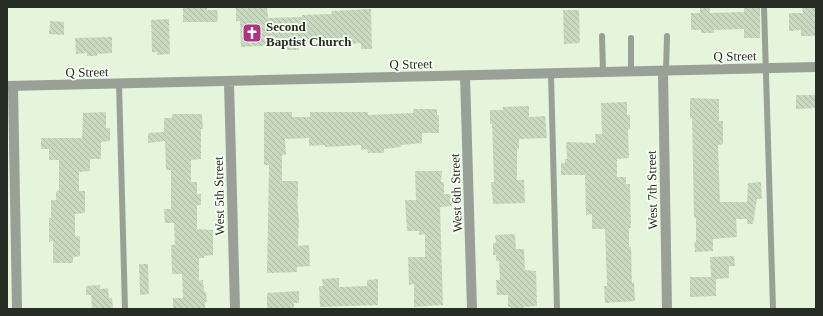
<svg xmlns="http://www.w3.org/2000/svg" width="823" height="316" viewBox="0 0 823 316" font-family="Georgia,serif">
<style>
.building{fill:url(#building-back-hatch)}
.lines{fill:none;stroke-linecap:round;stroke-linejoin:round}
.service{stroke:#99a096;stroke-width:6}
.minor{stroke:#99a096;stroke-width:10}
.labels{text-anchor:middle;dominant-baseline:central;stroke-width:3.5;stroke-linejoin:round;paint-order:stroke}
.poi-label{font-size:13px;font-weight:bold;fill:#272d24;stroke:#f8fef4;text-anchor:start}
.street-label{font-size:13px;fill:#272d24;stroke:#f8fef4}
</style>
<defs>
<pattern id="building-back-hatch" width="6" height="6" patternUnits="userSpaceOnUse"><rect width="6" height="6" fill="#c8d9c0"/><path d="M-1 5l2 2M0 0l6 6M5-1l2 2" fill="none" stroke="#acbba5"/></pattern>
</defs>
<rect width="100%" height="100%" fill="#e4f5dc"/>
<path class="building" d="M 183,7 L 207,7 L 207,10 L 217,10 L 218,16 L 217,22 L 183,22 Z
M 236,7 L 267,7 L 268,18 L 302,17 L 302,15 L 332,14 L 331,11 L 371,9 L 372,49 L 361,49 L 361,43 L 335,45 L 335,42 L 332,42 L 299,43 L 299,50 L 287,50 L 287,48 L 277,48 L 277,45 L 241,47 L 240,21 L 236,21 Z
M 700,7 L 710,7 L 710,13 L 744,12 L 744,7 L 760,7 L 760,38 L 744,38 L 744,29 L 714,30 L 714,33 L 701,33 L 701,30 L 691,30 L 691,13 L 700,13 Z
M 802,7 L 816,7 L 816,36 L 801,36 L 801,30 L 789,31 L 789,13 L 803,13 Z
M 563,10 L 579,10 L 580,43 L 564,44 Z
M 169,19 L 170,54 L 157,55 L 157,52 L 152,52 L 151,20 Z
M 50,21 L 64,22 L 64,35 L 49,34 Z
M 112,37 L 112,53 L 97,54 L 97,56 L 87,56 L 87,53 L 76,54 L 75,38 Z
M 796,95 L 816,95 L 816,108 L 796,109 Z
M 690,98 L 719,99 L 719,121 L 723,121 L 723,144 L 718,145 L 720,202 L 747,202 L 748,183 L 761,182 L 762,199 L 757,199 L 753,224 L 747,224 L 747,219 L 736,219 L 737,237 L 713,239 L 713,251 L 695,252 L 694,242 L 696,242 L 696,218 L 694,218 L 692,118 L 690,118 Z
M 627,102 L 627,115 L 630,115 L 630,129 L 628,129 L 629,158 L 617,159 L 617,177 L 626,177 L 626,184 L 630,184 L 631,228 L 629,228 L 629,247 L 631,247 L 632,283 L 634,282 L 635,301 L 605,303 L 604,286 L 607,286 L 605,229 L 592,229 L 592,214 L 586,215 L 585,175 L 561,175 L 561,163 L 565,163 L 565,159 L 567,159 L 566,142 L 596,143 L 595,134 L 602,134 L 601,103 Z
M 529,106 L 529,117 L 545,116 L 547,138 L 519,139 L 519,149 L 517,149 L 517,180 L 524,180 L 525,203 L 493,204 L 491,182 L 494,182 L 492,124 L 490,124 L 490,110 L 503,110 L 502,107 Z
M 413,109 L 437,109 L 437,115 L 439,115 L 439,133 L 422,133 L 422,143 L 401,145 L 401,147 L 384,149 L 384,153 L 368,153 L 367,149 L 361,150 L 361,145 L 325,147 L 325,145 L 309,146 L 309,138 L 285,139 L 286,155 L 282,155 L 282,181 L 298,181 L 298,198 L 297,199 L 299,221 L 298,246 L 309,245 L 310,266 L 297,267 L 297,272 L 267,273 L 269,165 L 264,165 L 264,112 L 292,112 L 292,117 L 310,117 L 310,112 L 368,112 L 368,115 L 413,113 Z
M 106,112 L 106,128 L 110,128 L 110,141 L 101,142 L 101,159 L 90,159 L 90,171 L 79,172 L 79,191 L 85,191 L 85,213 L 75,214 L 75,237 L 80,236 L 80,256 L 73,257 L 73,263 L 53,263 L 53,241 L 49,242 L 49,218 L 51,218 L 51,200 L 56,200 L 56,192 L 59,190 L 59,160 L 49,160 L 49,149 L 41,149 L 41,138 L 82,138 L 83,113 Z
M 172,114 L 202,114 L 203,129 L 201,129 L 201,159 L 191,160 L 191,182 L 197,182 L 197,194 L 201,194 L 201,205 L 197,205 L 197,229 L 213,230 L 213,255 L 204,256 L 204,258 L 199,258 L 199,281 L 203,280 L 204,292 L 206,292 L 207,302 L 205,302 L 205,309 L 173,309 L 173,298 L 183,298 L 182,274 L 172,274 L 171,245 L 175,245 L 174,223 L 165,223 L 164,209 L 171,209 L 171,170 L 166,170 L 165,141 L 148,143 L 148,133 L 164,132 L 164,118 L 172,118 Z
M 415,171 L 442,171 L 441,182 L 444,182 L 444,194 L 452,194 L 452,206 L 440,207 L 443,305 L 414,307 L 414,284 L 409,285 L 408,257 L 425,257 L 425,234 L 419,235 L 419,231 L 407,231 L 405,200 L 416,200 Z
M 515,234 L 516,249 L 524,249 L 525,270 L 536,271 L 537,306 L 523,307 L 523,309 L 511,309 L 511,307 L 508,307 L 508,295 L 497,295 L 496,280 L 500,280 L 499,261 L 496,261 L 496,255 L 493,255 L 493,243 L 496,243 L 495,235 Z
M 734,256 L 735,266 L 729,266 L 729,278 L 716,279 L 716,296 L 690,297 L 690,277 L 711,277 L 710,257 Z
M 139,264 L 148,264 L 149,294 L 140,295 Z
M 339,278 L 339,287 L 367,286 L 367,280 L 378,279 L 378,305 L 320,307 L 319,286 L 323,286 L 322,279 Z
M 100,285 L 100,289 L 108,288 L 109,298 L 112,298 L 113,309 L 92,309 L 91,295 L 86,295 L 86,286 Z
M 299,291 L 299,303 L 294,303 L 294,309 L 267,309 L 267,293 Z"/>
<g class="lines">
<path class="service" d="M 764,7 L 773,309
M 602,36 L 603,72
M 666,71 L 667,36
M 631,72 L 631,38
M 551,74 L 557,309
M 119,84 L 125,309"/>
<path class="minor" d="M 663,71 L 667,309
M 465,76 L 472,309
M 229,82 L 235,309
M 7,86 L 816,67
M 13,86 L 17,309"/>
</g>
<defs>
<symbol id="church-square" viewBox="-11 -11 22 22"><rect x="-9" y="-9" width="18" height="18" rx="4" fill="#af3283" stroke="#f8fef4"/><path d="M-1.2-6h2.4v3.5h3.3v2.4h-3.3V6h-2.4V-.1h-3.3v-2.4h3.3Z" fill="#fff"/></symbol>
</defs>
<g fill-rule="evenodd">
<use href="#church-square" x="241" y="22" width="22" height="22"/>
</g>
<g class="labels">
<g class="poi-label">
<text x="266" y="26">Second<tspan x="266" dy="15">Baptist Church</tspan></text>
</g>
<g class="street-label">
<text transform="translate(735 56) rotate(-1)">Q Street</text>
<text transform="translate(411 64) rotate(-1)">Q Street</text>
<text transform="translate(87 72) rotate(-1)">Q Street</text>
<text transform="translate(652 190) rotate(-91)">West 7th Street</text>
<text transform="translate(456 193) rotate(-92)">West 6th Street</text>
<text transform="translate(219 196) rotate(-91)">West 5th Street</text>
</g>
</g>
<rect width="823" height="316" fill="none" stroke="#272d24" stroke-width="16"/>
</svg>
